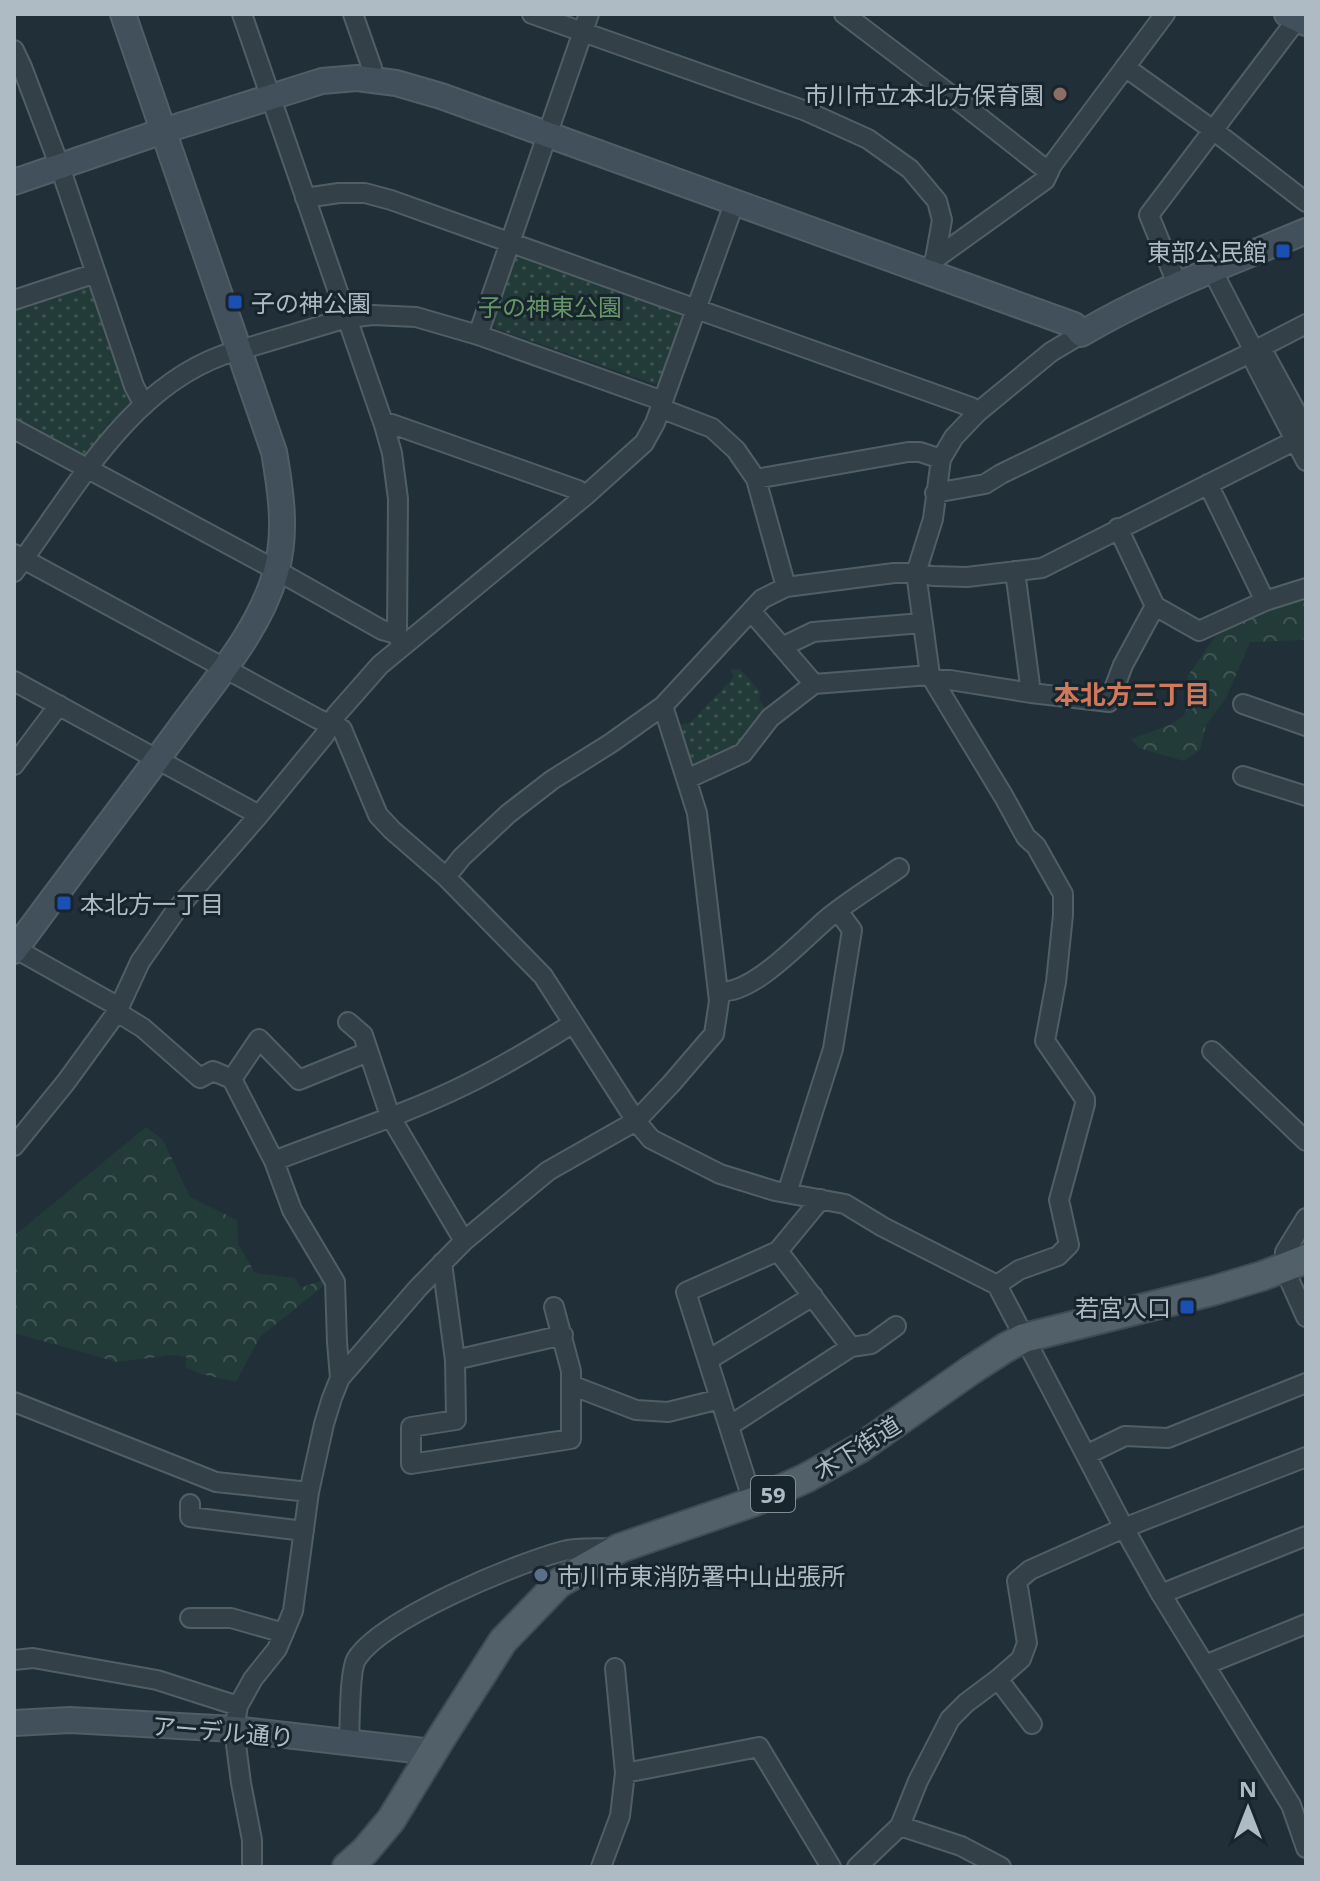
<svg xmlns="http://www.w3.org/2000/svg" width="1320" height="1881" viewBox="0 0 1320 1881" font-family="'Open Sans','Noto Sans JP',sans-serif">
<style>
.forest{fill:url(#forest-crowns)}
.park{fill:url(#park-dots)}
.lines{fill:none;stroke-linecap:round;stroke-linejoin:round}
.street-casing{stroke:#515e66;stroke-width:22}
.secondary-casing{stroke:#515e66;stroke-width:28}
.primary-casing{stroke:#404c55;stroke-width:32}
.street{stroke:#344048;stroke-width:18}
.secondary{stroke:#42505b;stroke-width:24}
.primary{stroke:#526069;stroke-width:28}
.education-dot{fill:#8d6e63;stroke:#19252d;stroke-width:3}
.transit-dot{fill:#1a4fb4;stroke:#19252d;stroke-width:3}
.service-dot{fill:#5c6f8a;stroke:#19252d;stroke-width:3}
.labels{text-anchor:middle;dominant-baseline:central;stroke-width:6;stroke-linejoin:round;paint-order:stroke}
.shield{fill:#19252d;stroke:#818e97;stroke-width:2}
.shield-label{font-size:22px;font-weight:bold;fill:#aebbc5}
.poi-label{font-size:24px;fill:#aebbc5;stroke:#19252d;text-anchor:end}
.park-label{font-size:24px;fill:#669568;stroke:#19252d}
.street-label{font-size:24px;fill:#aebbc5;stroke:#19252d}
.neighbourhood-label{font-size:26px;font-weight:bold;fill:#d3795b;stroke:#19252d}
</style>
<defs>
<pattern id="forest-crowns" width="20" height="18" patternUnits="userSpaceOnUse" patternTransform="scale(2)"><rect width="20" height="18" fill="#233b38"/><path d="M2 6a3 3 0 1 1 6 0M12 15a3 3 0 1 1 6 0" fill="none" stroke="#405553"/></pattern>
<pattern id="park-dots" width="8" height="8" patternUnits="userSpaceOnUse" patternTransform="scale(2)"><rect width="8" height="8" fill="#233b38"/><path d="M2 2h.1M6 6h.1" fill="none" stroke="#405553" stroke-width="1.8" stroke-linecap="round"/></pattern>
</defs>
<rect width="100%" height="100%" fill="#202f38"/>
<path class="forest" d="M 1306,597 L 1306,640 L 1250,642 L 1226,698 L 1206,725 L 1200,750 L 1184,761 L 1139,748 L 1131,739 L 1167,726 L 1184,716 L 1189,703 L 1187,677 L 1214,638 L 1259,611 Z
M 146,1127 L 163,1140 L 190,1197 L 237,1220 L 238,1244 L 255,1273 L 295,1278 L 301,1288 L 322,1280 L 326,1284 L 260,1337 L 236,1382 L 197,1373 L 185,1367 L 187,1357 L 174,1355 L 117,1362 L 14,1333 L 14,1236 Z"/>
<path class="park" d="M 522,253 L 683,311 L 687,319 L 664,381 L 654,384 L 497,329 L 493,323 L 513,257 Z
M 84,284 L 92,289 L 135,401 L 86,460 L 14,421 L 14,306 Z
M 740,669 L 761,692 L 759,699 L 769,714 L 740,751 L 690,774 L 674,729 L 681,724 L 690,723 L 733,678 L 734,676 L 730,670 Z"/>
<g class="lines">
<defs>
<path id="street" d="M 242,14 L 384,425 L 392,453 L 398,499 L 397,634 L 402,646
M 353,14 L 372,68 L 373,81
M 532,14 L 806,111 L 868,139 L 910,169 L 937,201 L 942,220 L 935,259 L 928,270
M 844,14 L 964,105 L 1049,172
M 14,50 L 22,67 L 60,167 L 134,386 L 144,405
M 1125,67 L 1213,130 L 1306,202
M 305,198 L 339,193 L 365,193 L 391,200 L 971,407 L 978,412
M 935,259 L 1045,180 L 1052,165 L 1165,14
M 1212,270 L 1254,351 L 1265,355 L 1306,430
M 1178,286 L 1149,215 L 1301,14
M 14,300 L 96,273
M 478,335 L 589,14
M 1254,351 L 1255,363 L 1306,461
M 660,408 L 712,428 L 736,450 L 756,479 L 786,587
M 384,425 L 392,424 L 578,490 L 585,496
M 14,429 L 276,570 L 382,630 L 397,634
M 756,479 L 908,452 L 920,452 L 941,459
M 1208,484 L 1265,601
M 935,493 L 985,484 L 1001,474 L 1240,358 L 1306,324
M 14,554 L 318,719 L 342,729 L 378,815 L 392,830 L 446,877 L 543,976 L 636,1121 L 651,1139 L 720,1174 L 775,1191 L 845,1204 L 883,1227 L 997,1285 L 1124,1528 L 1161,1594 L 1291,1805 L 1306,1848
M 1015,571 L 1031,693
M 14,572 C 72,495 126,390 223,355 L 347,318 L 373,315 L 416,317 L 478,335 L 663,401
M 1155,606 L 1199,631 L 1265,601 L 1306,588
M 751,611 L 814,684
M 782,647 L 813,632 L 922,623
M 933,680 L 950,680 L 1031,693 L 1109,702 L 1123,665 L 1155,606 L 1118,528
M 14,681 L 259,815
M 1243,704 L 1306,726
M 14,765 L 59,705
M 1243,776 L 1306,796
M 687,779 L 743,753 L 770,718 L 814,684 L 930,675
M 446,877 L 462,857 L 508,814 L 552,780 L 611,743 L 663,706 L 762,599 L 786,587 L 894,573 L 916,573 L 933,576 L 967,577 L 1042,568 L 1306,435
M 14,948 L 119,1007
M 718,991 C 751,997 803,939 828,918 C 850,900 875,885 899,868
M 117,1012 L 143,1028 L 200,1078 L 213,1071 L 232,1079 L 274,1161 L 292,1210 L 335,1282 L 337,1342 L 340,1378
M 348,1022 L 363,1035 L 390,1116 L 464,1241
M 1212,1051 L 1306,1141
M 232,1079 L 259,1039 L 299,1080 L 368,1052
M 14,1146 L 66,1082 L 117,1012 L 140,962 L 177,909 L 259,815 L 324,736 L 336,715 L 380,665 L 585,496 L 644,443 L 655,423 L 663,401 L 735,201
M 274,1161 C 338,1136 404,1115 465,1085 C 502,1067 537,1046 572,1024
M 787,1193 L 833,1049 L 852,930 L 838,911
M 1306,1218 L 1285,1252 L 1284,1268 L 1306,1317
M 778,1251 L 851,1347
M 442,1263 L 455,1360 L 456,1420 L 411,1427 L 411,1464 L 571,1439 L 571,1371 L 554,1307
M 997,1285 L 1019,1270 L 1058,1256 L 1069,1245 L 1059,1200 L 1085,1104 L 1085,1099 L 1045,1041 L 1056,982 L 1063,915 L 1063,894 L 1036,846 L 1026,837 L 1004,797 L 930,675 L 916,573 L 933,519 L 941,459 L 954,437 L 978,412 L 1051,352 L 1081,334
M 455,1360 L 563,1335
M 708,1360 L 813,1296
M 571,1385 L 636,1410 L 668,1412 L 720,1399
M 14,1402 L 216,1482 L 309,1492
M 729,1426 L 851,1347 L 871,1344 L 896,1326
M 1086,1455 L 1125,1436 L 1168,1438 L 1306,1383
M 753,1502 L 686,1292 L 778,1251 L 821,1199
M 190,1504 L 190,1517 L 304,1531
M 1161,1594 L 1306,1536
M 190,1618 L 231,1618 L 284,1633
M 14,1660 L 33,1658 L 157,1680 L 238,1706
M 1205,1665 L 1306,1624
M 998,1679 L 1032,1724
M 349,1743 C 350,1726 349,1669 357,1658 C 384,1618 515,1564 563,1551 C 578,1547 596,1549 612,1548
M 625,1773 L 759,1747 L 831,1867
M 900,1826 L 961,1846 L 1001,1867
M 252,1867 L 252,1840 L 241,1783 L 234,1729 L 238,1706 L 253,1679 L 277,1649 L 293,1611 L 309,1492 L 324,1424 L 332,1398 L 340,1378 L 418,1288 L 464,1241 L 548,1171 L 636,1121 L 671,1084 L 714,1034 L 719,1001 L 697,813 L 663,706
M 601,1867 L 620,1816 L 625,1773 L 615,1668
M 857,1867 L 900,1826 L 918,1781 L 950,1719 L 966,1703 L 998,1679 L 1021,1659 L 1027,1643 L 1017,1581 L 1030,1570 L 1124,1528 L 1306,1457"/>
<path id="secondary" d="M 1287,14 L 1306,23
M 14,182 L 163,131 L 322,81 L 357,78 L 396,83 L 441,96 L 1074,325 L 1081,334 C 1152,292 1230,263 1306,231
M 14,951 C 69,876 126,802 181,727 C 216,679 259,631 276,572 C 287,533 281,492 274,452 L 123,14
M 14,1723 L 70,1720 L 234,1729 L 432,1752"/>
<path id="primary" d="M 347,1867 L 365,1851 L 391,1820 L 443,1735 L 503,1641 L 559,1583 L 620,1548 L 753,1502 L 806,1478 L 860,1448 L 971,1370 L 1005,1348 L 1024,1338 L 1212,1291 L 1262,1276 L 1306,1259"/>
</defs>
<use href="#street" class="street-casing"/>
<use href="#secondary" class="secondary-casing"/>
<use href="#primary" class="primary-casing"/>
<use href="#street" class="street"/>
<use href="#secondary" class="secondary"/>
<use href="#primary" class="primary"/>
</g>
<circle class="education-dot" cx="1060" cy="94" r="8"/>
<g class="transit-dot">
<rect x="1275" y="243" width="16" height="16" rx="4"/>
<rect x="227" y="294" width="16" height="16" rx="4"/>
<rect x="56" y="895" width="16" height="16" rx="4"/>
<rect x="1179" y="1299" width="16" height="16" rx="4"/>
</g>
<circle class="service-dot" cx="541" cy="1575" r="8"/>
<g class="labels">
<rect class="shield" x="751" y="1476" width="44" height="36" rx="6"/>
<g class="shield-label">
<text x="773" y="1494">59</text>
</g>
<g class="poi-label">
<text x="1044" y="94">市川市立本北方保育園</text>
<text x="1267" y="251">東部公民館</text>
<text x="251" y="302" text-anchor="start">子の神公園</text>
<text x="80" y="903" text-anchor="start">本北方一丁目</text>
<text x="1171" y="1307">若宮入口</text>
<text x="557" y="1575" text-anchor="start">市川市東消防署中山出張所</text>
</g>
<g class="park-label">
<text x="550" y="306">子の神東公園</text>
</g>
<g class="street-label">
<text transform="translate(857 1447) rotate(-32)">木下街道</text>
<text transform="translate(223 1731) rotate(5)">アーデル通り</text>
</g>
<g class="neighbourhood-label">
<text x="1132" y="694">本北方三丁目</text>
</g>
</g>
<rect width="1320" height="1881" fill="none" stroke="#aebbc5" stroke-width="32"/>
<g transform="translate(1248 1809)" stroke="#19252d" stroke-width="6" paint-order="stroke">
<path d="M0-6L14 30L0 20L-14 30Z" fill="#aebbc5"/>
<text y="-12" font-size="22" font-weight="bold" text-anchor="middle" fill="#aebbc5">N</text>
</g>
</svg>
